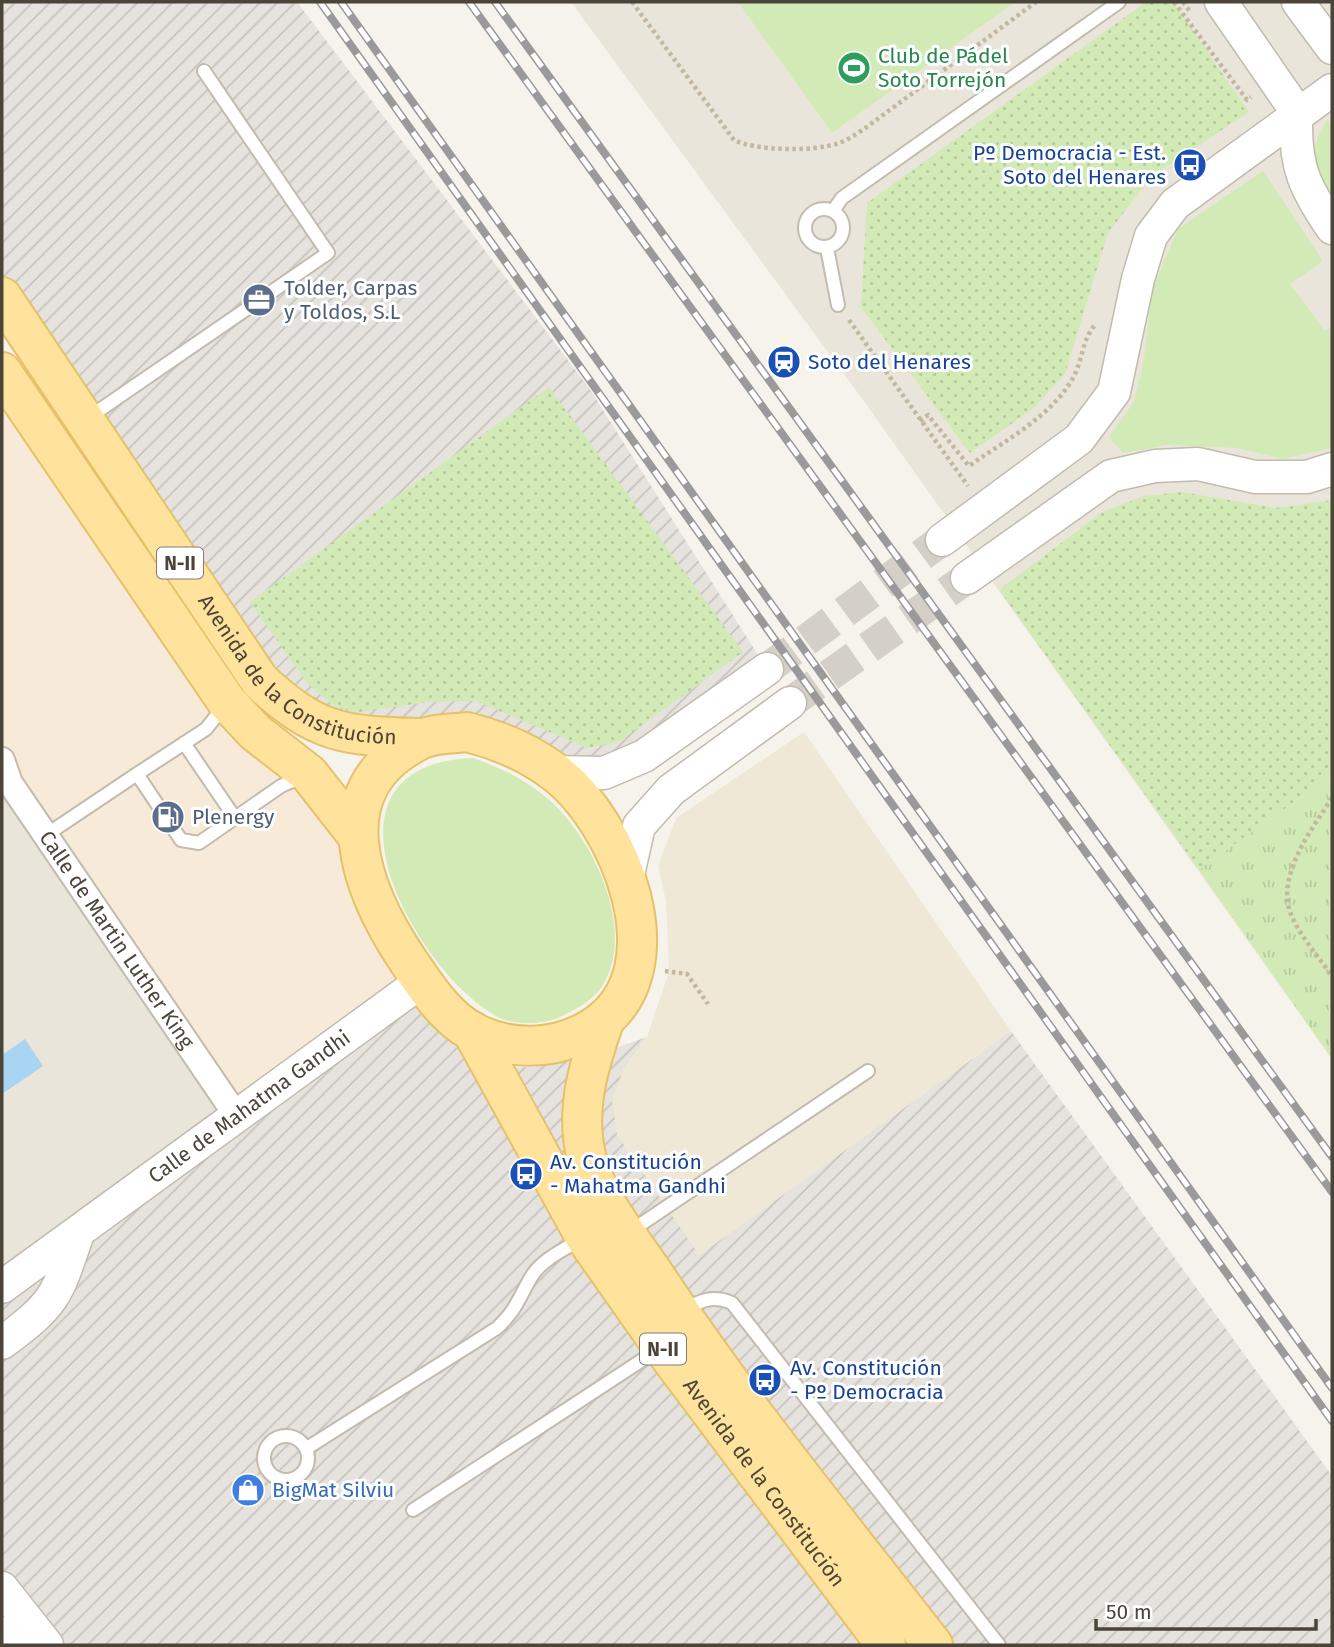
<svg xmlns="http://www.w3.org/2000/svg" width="1334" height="1647" viewBox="0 0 1334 1647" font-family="'Fira Sans',sans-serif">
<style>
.residential{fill:#eae5da}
.commercial{fill:#f7ead8}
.industrial{fill:url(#industrial-furrows)}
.education{fill:#efe8d6}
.grass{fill:url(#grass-dots)}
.park{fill:url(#park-tufts)}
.garden{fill:#d2eab5}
.water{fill:#a9d4f2}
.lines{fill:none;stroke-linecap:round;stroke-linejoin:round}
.tertiary-tunnel{stroke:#d4d0c8;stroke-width:32;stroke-dasharray:32 16;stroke-linecap:butt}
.service-casing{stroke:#c2bbae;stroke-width:16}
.minor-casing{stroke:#c2bbae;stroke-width:28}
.tertiary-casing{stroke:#c2bbae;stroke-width:35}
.primary-casing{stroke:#e6c16a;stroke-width:42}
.path{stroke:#c4b79f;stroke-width:4.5;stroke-dasharray:3.5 3.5;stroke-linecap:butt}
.service{stroke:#fff;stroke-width:12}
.minor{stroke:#fff;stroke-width:24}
.tertiary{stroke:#fff;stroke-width:32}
.primary{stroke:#ffe39c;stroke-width:38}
.rail-casing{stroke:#9a9a9a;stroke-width:8}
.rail{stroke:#fff;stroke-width:5;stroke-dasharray:16;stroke-linecap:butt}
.labels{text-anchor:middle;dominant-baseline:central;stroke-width:6;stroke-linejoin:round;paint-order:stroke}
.shield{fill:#fff;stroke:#817c74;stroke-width:2}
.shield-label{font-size:19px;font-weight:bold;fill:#4b4439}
.leisure-label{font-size:21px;fill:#27864d;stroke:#fff;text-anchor:start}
.transit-label{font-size:21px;fill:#164399;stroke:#fff;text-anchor:start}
.service-label{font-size:21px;fill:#4e5e75;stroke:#fff;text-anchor:start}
.street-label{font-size:21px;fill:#4b4439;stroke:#fff}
.shop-label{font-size:21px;fill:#366cbe;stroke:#fff;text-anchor:start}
</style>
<defs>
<pattern id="industrial-furrows" width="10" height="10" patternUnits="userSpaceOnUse" patternTransform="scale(1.75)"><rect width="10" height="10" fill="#e6e2dd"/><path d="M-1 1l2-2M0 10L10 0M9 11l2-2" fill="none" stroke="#c7c3be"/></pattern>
<pattern id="grass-dots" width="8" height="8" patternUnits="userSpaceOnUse" patternTransform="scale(1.75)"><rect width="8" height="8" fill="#d2eab5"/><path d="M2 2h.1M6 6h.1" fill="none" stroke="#b6ca9c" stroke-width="1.8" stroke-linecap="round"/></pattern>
<pattern id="park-tufts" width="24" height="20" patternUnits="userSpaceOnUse" patternTransform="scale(1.75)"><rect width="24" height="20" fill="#d2eab5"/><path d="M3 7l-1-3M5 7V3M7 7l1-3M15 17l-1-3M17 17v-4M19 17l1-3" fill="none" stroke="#b6ca9c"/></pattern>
</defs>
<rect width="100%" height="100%" fill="#f6f3ec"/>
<path class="residential" d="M 571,2 L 1332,2 L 1332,1059 L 866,404 Z
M 2,760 L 236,1115 L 2,1287 Z"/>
<path class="commercial" d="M 2,372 L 203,667 L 309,774 L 422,981 L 236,1115 L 2,760 Z"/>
<path class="industrial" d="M 2,2 L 297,2 L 589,388 L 767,669 L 604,773 L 291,710 L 2,297 Z
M 408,993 L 510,1068 L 543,1066 L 592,1056 L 647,1037 L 623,1070 L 699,1255 L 1011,1031 L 1332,1476 L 1332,1645 L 47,1645 L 2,1588 L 2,1287 Z"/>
<path class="education" d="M 804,732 L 1011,1031 L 699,1255 L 617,1135 L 612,1100 L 623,1070 L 647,1037 L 669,972 L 666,901 L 658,866 L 676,818 Z"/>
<path class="grass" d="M 1146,2 L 1173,2 L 1249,112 L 1151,177 L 1108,233 L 1065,374 L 1035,407 L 970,453 L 861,307 L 867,203 Z
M 549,387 L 743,652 L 619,742 L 587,748 L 476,701 L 428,702 L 353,713 L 330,703 L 307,683 L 250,602 Z
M 1182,492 L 1276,508 L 1332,500 L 1332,775 L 1199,870 L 999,590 L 1102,512 L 1144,496 Z"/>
<path class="park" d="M 1332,775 L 1332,1059 L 1199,870 Z"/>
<path class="garden" d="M 738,2 L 1015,2 L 832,133 Z
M 1328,119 L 1332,125 L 1332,200 C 1314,174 1307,146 1328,119 Z
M 1263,171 L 1323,261 L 1290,284 L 1325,331 L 1332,326 L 1332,448 L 1282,459 L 1237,448 L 1167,445 L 1123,453 L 1109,437 L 1134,402 L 1144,359 L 1152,290 L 1178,229 Z
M 473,758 C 501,768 523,778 547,798 C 592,835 639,932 601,988 C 591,1002 573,1011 558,1018 C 542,1025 511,1025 496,1016 C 413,969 302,765 473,758 Z"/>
<path class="water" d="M 25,1039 L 43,1066 L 2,1094 L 2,1055 Z"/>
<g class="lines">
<path class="tertiary-tunnel" d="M 767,669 L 942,540
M 790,703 L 967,578"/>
<defs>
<path id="service" d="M805 228a19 19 0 1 1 38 0a19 19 0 1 1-38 0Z
M 833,211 L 842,198 L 1119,2
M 827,248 L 838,305
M 88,418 L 328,253 L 204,71
M 225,705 L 206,729 L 137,774 L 181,840 L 199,843 L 281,786 L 301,777
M 184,743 L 235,818
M 46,835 L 137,774
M 628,1233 L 868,1071
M 683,1310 C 701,1300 713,1295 732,1303 L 999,1645
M264 1458a22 22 0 1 1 44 0a22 22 0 1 1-44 0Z
M 307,1448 L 497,1328 C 516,1310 518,1300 530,1279 C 540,1260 565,1249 582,1239
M 413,1510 L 659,1349"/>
<g id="minor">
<path id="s1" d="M 2,760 L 10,783 L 25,805 L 236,1115"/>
</g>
<g id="tertiary">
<path d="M 1221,2 L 1299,115"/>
<path d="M 1298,2 L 1332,48"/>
<path d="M 1296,119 C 1295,169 1305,187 1332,228"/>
<path d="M 942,540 L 1079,439 L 1114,392 L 1138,279 L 1151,236 L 1175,204 L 1332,90"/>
<path d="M 967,578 L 1111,476 L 1155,466 L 1198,464 L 1255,477 L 1307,477 L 1332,469"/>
<path d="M 555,772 L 604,773 L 644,756 L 767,669"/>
<path d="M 627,879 L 639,826 L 671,790 L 790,703"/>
<path id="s2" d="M 2,1287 L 422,981"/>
<path d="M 2,1343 C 56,1303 57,1296 78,1233"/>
<path d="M 2,1588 L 47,1645"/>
<path d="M 2,1633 L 12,1645"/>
</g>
<g id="primary">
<path id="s3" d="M 2,297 L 260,681 C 318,735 345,736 422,738"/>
<path d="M 2,372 L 227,702 L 255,732 L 309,774 L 356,834"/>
<path d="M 467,732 C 499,740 526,751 553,771 C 620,820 681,971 594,1027 C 558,1050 511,1052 473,1032 C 445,1017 426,987 409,962 C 361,891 320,789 420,740 C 433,733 453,734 467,732 Z"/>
<path d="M 605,1019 C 589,1064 574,1111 587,1159 C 598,1201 632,1241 656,1277 C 741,1405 839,1524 933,1645"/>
<path id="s4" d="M 472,1031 L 585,1237 L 663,1348 L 886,1645"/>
</g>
</defs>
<use href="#service" class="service-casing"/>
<use href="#minor" class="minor-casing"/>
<use href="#tertiary" class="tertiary-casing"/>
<use href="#primary" class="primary-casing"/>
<path class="path" d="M 632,2 L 734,140 C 756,151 815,152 839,143 C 848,140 856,134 864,129 L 1036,2
M 1174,2 L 1247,100 L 1251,97
M 1183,2 L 1191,13
M 849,320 L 968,486
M 920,421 L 928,415 L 969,466 C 1004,441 1051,417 1073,378 C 1083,360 1082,338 1096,324
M 1332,798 C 1312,829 1277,874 1290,912 C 1299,935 1318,956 1332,976
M 665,971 L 687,974 L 708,1004"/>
<use href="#service" class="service"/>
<use href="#minor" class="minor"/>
<use href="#tertiary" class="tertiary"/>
<use href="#primary" class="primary"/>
<defs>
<path id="rail" d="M 320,2 L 1332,1421
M 341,2 L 1332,1388
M 469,2 L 1332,1192
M 495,2 L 1332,1157"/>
</defs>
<use href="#rail" class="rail-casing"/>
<use href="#rail" class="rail"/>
</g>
<defs>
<symbol id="stadium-disc" viewBox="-11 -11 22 22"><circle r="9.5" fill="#2e9e5b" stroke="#fff"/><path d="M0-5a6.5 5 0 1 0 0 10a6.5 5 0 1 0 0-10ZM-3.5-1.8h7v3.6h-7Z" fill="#fff"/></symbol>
<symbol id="bus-disc" viewBox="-11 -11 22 22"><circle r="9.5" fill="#1a4fb4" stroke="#fff"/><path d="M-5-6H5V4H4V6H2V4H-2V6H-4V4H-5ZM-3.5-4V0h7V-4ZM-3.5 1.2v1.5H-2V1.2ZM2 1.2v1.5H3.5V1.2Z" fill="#fff"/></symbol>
<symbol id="office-disc" viewBox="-11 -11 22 22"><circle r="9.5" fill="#5c6f8a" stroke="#fff"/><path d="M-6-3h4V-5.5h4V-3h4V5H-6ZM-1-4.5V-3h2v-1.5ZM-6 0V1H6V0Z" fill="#fff"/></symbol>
<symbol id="station-disc" viewBox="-11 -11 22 22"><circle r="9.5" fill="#1a4fb4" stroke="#fff"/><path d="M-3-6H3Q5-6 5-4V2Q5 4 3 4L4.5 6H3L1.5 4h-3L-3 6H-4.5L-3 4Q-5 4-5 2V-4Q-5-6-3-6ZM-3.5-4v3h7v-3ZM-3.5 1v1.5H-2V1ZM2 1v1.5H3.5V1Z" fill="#fff"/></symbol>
<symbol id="fuel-disc" viewBox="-11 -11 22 22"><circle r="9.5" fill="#5c6f8a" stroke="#fff"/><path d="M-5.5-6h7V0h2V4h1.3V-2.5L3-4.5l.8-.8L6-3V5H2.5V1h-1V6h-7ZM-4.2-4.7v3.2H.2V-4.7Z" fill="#fff"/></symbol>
<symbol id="shop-disc" viewBox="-11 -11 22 22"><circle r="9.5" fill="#3f7fe0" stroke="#fff"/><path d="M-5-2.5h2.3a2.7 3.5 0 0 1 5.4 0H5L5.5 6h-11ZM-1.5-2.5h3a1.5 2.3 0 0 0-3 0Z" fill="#fff"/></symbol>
</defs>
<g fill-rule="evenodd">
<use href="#stadium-disc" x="835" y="49" width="38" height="38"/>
<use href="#bus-disc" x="1171" y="146" width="38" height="38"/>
<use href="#office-disc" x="240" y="281" width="38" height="38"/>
<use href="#station-disc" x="765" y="343" width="38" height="38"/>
<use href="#fuel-disc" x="149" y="798" width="38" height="38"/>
<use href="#bus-disc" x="507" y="1155" width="38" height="38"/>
<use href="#bus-disc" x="746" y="1361" width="38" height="38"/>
<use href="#shop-disc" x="229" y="1471" width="38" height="38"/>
</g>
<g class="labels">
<g class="shield">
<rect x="157" y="547.5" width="46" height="31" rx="5"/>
<rect x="640" y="1333.5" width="46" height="31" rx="5"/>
</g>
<g class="shield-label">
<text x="180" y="563">N-II</text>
<text x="663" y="1349">N-II</text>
</g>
<g class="leisure-label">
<text x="878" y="56">Club de Pádel<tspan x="878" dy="24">Soto Torrejón</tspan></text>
</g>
<g class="transit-label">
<text x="1166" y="153" text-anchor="end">Pº Democracia - Est.<tspan x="1166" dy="24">Soto del Henares</tspan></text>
<text x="808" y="362">Soto del Henares</text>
<text x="550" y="1162">Av. Constitución<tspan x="550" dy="24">- Mahatma Gandhi</tspan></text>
<text x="790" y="1368">Av. Constitución<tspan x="790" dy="24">- Pº Democracia</tspan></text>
</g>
<g class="service-label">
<text x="284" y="288">Tolder, Carpas<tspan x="284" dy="24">y Toldos, S.L</tspan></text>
<text x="192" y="817">Plenergy</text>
</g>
<g class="street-label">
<text stroke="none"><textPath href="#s3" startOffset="488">Avenida de la Constitución</textPath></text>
<text stroke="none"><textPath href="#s1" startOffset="214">Calle de Martin Luther King</textPath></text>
<text stroke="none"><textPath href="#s2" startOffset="306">Calle de Mahatma Gandhi</textPath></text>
<text stroke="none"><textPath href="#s4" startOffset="539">Avenida de la Constitución</textPath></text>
</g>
<g class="shop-label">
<text x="272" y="1490">BigMat Silviu</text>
</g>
</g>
<rect width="1334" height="1647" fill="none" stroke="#4b4439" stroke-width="7"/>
<path d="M1096 1619v10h220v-10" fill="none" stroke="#4b4439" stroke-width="3.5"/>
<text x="1106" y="1619" font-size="21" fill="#4b4439" stroke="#ffffff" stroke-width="5" paint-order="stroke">50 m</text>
</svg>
